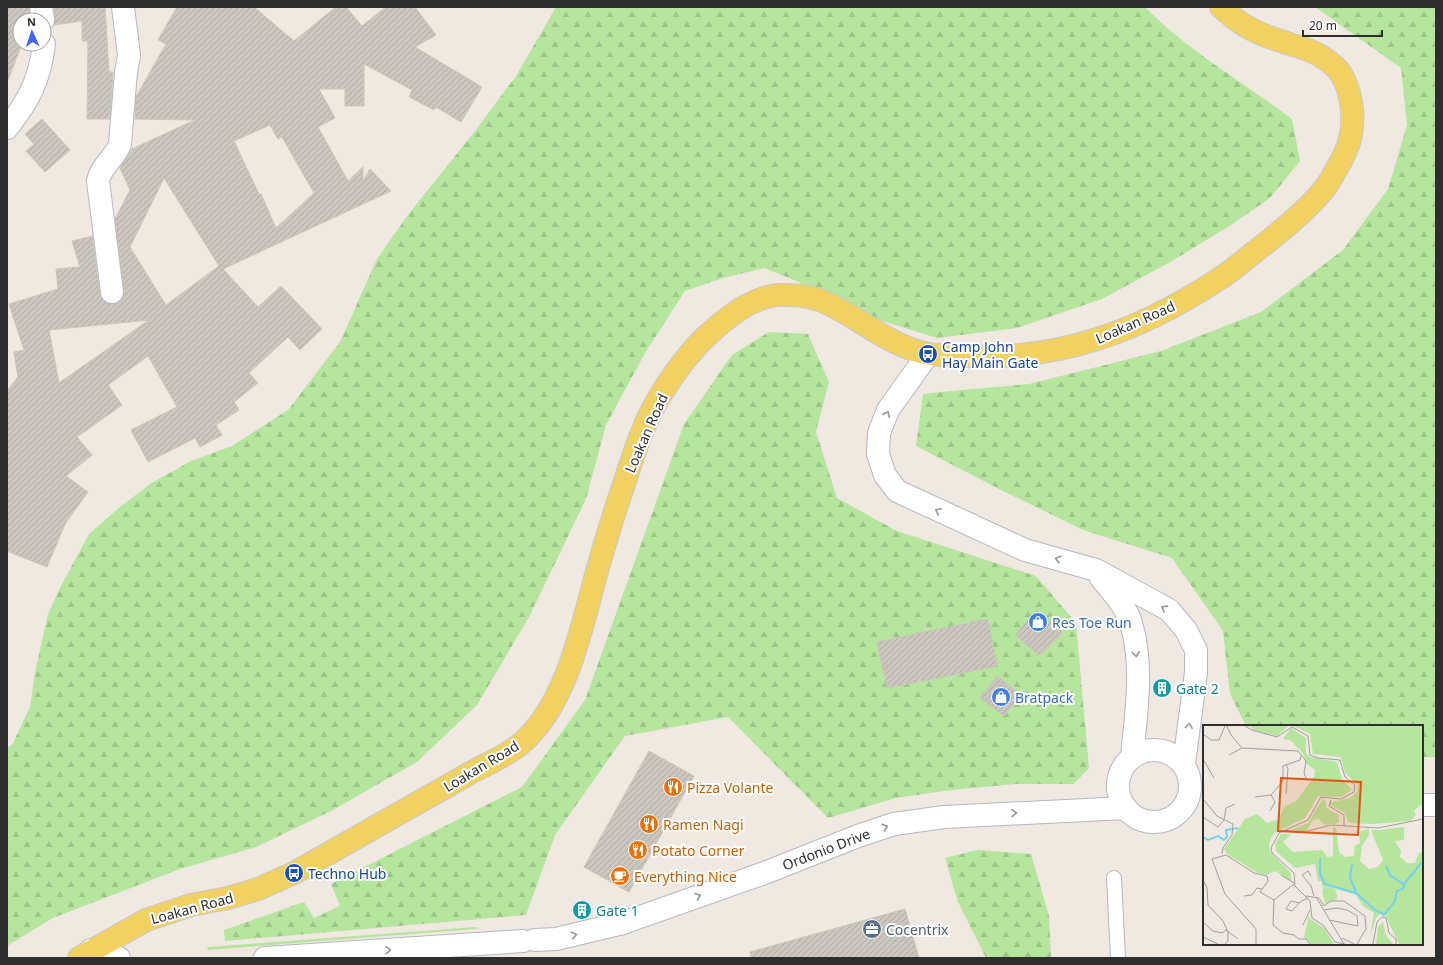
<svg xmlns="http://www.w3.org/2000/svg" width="1443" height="965" viewBox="0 0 1443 965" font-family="'Noto Sans',sans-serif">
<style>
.grass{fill:#b6e59e}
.forest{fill:url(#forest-firs)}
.building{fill:url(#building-hatch);stroke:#cbc5ba;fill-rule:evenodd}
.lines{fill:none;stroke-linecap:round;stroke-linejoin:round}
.lane-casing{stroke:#b4b7c1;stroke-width:16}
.street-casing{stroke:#b4b7c1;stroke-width:24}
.secondary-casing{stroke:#b4b7c1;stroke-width:24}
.primary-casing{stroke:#c9c9c9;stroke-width:24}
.lane{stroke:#fff;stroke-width:14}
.street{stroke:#fff;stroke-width:22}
.secondary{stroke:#fff;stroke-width:22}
.primary{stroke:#f2d163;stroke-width:22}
.oneway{stroke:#969696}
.labels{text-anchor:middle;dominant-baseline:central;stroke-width:4;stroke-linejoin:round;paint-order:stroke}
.street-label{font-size:14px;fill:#2e2e2e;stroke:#fff}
.transit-label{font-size:14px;fill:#164399;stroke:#fff;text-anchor:start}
.shop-label{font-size:14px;fill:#366cbe;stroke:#fff;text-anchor:start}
.culture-label{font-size:14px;fill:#0d838f;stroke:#fff;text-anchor:start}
.food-label{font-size:14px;fill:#c56008;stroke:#fff;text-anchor:start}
.service-label{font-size:14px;fill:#4e5e75;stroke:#fff;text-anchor:start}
.inset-river{fill:none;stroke:#75cff0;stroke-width:2}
.inset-road{fill:none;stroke:#a29e99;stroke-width:1}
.view{fill:#df570e;fill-opacity:0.15;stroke:#df570e;stroke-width:2}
.inset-edge{fill:none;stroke:#2e2e2e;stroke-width:2}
</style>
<defs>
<pattern id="forest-firs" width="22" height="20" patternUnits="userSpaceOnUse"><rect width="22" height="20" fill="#b6e59e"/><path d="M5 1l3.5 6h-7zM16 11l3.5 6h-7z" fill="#9dc588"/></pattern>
<pattern id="building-hatch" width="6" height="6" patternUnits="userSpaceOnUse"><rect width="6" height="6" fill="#cbc7bf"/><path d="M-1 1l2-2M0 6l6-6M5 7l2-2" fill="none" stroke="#afaba4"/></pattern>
</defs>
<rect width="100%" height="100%" fill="#efe9e1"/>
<path class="grass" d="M 476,927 L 478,928 L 476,929 L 207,950 L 208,947 Z"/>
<path class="forest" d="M 556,7 L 1145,7 C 1188,51 1243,82 1292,119 L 1300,161 L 1270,198 L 1231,225 L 1172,261 L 1102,299 L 1017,328 L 937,338 L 870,317 L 794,280 L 764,268 L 723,278 L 685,291 L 645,353 L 606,425 L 586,499 L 529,617 L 477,705 L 417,762 L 331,811 L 256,847 L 180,869 L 53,918 L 7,946 L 7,748 L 12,745 L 30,707 L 35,672 L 48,614 L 61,586 L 89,534 L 121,506 L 153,482 L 191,461 L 232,446 L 288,410 L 340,342 L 377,259 L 407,216 L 475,131 L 516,76 Z
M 1315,7 L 1436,7 L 1436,757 L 1422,757 L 1422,726 L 1246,726 L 1230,694 L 1223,631 L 1172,558 L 1083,530 L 999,489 L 916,446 L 923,394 L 951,391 L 1029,384 L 1161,351 L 1261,312 L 1343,250 L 1388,189 L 1407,125 L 1401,68 Z
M 769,332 L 808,334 L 829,382 L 816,432 L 837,498 L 897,531 L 1036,576 L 1076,623 L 1089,768 L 1074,784 L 1016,784 L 951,790 L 896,798 L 828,818 L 728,717 L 625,736 L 555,835 L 526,915 L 225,941 L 224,930 L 304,902 L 314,918 L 340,906 L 331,884 L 522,787 L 585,700 L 684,424 L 732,355 Z
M 977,850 L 1031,854 L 1049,916 L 1051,958 L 986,958 L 958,902 L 945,858 Z"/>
<path class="building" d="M 7,7 L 29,7 L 30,20 L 20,20 L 20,44 L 22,44 L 8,80 L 7,79 Z
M 54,7 L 105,7 L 109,72 L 113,72 L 110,119 L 87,119 L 88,41 L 82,41 L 82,21 L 54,25 L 55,18 Z
M 177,7 L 254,7 L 294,41 L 336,7 L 346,7 L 362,26 L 386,7 L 415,7 L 436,35 L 415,47 L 482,87 L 461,122 L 436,107 L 434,110 L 409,97 L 412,90 L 364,64 L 364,106 L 345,106 L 345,89 L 319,89 L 335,118 L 318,127 L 348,181 L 363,167 L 363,181 L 370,169 L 391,191 L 223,269 L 258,307 L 281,286 L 322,329 L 300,350 L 288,337 L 249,373 L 258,383 L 234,402 L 239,410 L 216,425 L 222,435 L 200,447 L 195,438 L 148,462 L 131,430 L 177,407 L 148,356 L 108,385 L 122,405 L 77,437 L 92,455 L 66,476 L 88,492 L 65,524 L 47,567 L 7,551 L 7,391 L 18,377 L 14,352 L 24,350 L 9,304 L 58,289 L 56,269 L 80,267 L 72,241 L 92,236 L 100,294 L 102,299 L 107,303 L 113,304 L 119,302 L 123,297 L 124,290 L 115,219 L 130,190 L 120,168 L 132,149 L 195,120 L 135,119 L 136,97 L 166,44 L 158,40 ZM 270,125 L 278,139 L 282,137 L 314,193 L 276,228 L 261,194 L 259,194 L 234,141 ZM 164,178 L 219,266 L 166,305 L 130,247 ZM 149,320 L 59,383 L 49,330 Z
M 42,119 L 70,150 L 45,172 L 26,151 L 34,144 L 25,134 Z
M 1037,610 L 1063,633 L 1040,656 L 1015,635 Z
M 988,619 L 997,666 L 887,688 L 877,642 Z
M 997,676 L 1021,695 L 1004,716 L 980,698 Z
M 649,751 L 694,776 L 629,892 L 584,867 Z
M 905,909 L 919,958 L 751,958 L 750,952 Z"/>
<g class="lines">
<defs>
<path id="lane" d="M 1114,878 L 1118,958"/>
<path id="street" d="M 41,7 L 43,20
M 7,128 C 29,101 40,79 44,44
M 112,292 L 98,181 C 100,167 115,158 120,144 L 126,72 L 129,55 L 123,7"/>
<path id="secondary" d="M 928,354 L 888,410 L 879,433 L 878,454 L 885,475 L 897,491 L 1025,550 L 1096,570 L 1169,610 L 1186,630 L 1196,650 L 1196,672 L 1184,764
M 1101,578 C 1112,592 1126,606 1131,623 C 1144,666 1136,714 1132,757
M1118 786a36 36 0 1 1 72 0a36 36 0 1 1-72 0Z
M 1422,805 L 1436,805
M 535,940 L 556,939 L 623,923 L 767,872 L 858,836 L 894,824 L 944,817 L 1126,808
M 91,950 L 119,958
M 265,958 L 523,941"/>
<path id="primary" d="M 79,958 L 146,920 L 191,905 L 228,898 L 258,889 L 294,873 L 472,772 C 489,763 508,755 523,742 C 565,704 580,635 594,582 C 603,549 613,516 624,484 C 633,456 642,427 657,401 C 671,377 690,351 711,332 C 732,313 758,293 788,295 C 803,295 818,298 831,305 C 863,321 893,348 930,354 C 941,356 954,355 966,356 C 1059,361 1139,331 1216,281 C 1231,272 1244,260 1257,250 C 1280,232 1317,203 1331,179 C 1338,166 1347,153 1350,139 C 1355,119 1352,92 1341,74 C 1337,67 1327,60 1319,55 C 1307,48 1291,45 1278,40 C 1265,36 1249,29 1238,21 C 1232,17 1227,12 1221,7"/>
</defs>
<use href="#lane" class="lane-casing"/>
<use href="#street" class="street-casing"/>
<use href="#secondary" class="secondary-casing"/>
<use href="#primary" class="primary-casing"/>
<use href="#lane" class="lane"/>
<use href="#street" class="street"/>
<use href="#secondary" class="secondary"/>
<use href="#primary" class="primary"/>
</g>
<defs><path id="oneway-chevron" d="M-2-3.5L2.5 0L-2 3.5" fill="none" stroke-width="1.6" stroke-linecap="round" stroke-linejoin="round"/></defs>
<g class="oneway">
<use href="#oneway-chevron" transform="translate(887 414) rotate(-65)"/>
<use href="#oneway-chevron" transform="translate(938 511) rotate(-154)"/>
<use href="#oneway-chevron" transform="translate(1058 559) rotate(-164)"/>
<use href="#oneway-chevron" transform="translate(1164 608) rotate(-148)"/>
<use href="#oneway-chevron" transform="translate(1136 654) rotate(83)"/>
<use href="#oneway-chevron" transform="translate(1189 726) rotate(-82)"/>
<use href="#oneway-chevron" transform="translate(1014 813) rotate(-2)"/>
<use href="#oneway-chevron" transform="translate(885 827) rotate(-18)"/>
<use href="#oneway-chevron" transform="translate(698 896) rotate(-20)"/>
<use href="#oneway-chevron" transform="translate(574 935) rotate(-13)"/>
<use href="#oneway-chevron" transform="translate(388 950) rotate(-4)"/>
</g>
<defs>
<symbol id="bus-disc" viewBox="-11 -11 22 22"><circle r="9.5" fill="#1a4fb4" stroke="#fff"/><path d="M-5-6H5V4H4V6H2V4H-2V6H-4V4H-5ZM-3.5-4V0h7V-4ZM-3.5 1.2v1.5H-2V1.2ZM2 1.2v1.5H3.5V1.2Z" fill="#fff"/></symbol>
<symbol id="shop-disc" viewBox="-11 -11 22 22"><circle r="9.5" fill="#3f7fe0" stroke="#fff"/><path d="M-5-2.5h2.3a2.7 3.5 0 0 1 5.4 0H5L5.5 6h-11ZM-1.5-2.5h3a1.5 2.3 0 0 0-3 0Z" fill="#fff"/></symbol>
<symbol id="building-disc" viewBox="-11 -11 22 22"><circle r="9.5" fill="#0f9aa8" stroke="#fff"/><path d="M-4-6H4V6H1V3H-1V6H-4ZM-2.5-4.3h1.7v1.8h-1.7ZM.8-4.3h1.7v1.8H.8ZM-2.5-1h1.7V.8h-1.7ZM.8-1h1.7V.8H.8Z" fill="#fff"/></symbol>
<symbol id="restaurant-disc" viewBox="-11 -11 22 22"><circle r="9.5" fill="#e8710a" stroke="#fff"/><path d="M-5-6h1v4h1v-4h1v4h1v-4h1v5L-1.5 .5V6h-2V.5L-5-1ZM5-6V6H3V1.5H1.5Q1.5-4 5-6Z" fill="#fff"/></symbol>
<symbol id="cafe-disc" viewBox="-11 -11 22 22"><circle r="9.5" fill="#e8710a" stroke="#fff"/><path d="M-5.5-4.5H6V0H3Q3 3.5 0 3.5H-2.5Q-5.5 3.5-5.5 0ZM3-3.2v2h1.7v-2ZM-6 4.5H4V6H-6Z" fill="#fff"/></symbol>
<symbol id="office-disc" viewBox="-11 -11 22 22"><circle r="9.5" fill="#5c6f8a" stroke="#fff"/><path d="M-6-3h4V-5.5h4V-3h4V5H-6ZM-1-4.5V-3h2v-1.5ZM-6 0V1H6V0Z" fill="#fff"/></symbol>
</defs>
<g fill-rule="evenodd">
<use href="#bus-disc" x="917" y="343" width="22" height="22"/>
<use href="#shop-disc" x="1027" y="611" width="22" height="22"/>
<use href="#building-disc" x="1151" y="677" width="22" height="22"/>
<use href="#shop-disc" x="990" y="686" width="22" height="22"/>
<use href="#restaurant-disc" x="662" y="776" width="22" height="22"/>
<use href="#restaurant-disc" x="638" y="813" width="22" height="22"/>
<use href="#restaurant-disc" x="627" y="839" width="22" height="22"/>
<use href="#bus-disc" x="283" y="862" width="22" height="22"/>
<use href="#cafe-disc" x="609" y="865" width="22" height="22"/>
<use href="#building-disc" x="571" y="899" width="22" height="22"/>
<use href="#office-disc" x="861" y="918" width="22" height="22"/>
</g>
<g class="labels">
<g class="street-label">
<text transform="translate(1135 322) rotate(-24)">Loakan Road</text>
<text transform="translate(646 433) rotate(-66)">Loakan Road</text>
<text transform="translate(481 766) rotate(-31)">Loakan Road</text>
<text transform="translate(826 849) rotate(-21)">Ordonio Drive</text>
<text transform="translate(192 908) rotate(-15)">Loakan Road</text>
</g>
<g class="transit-label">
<text x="942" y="346">Camp John<tspan x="942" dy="16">Hay Main Gate</tspan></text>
<text x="308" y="873">Techno Hub</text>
</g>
<g class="shop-label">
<text x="1052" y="622">Res Toe Run</text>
<text x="1015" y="697">Bratpack</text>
</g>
<g class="culture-label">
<text x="1176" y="688">Gate 2</text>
<text x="596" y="910">Gate 1</text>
</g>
<g class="food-label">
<text x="687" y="787">Pizza Volante</text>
<text x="663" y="824">Ramen Nagi</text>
<text x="652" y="850">Potato Corner</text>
<text x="634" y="876">Everything Nice</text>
</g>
<g class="service-label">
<text x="886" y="929">Cocentrix</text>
</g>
</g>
<g transform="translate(1203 725)">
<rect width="220" height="220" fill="#efe9e1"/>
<path d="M 201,102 L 201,115 L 192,116 L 176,105 Z" fill="#b6e59e"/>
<path d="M 47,1 L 85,1 L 74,11 L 51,5 ZM 91,1 L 220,1 L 220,82 L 218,79 L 211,86 L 213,90 L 207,96 L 169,99 L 146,98 L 141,87 L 127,80 L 128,77 L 147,73 L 154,67 L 155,60 L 142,48 L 138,32 L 110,29 L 107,9 ZM 88,3 L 103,13 L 103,28 L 107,32 L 134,37 L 139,54 L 149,65 L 138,72 L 115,71 L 102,93 L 71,108 L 66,118 L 67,127 L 88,148 L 88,156 L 72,146 L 64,150 L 55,148 L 25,130 L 21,124 L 42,94 L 54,89 L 64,98 L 76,94 L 81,82 L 93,76 L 111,52 L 112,45 L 104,39 L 99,27 L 87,15 L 80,14 ZM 120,73 L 123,76 L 123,83 L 136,90 L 136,98 L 121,100 L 116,94 L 110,95 L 104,105 L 88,105 L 105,98 ZM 130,102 L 133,103 L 136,127 L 142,132 L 151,131 L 152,121 L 157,118 L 156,107 L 166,103 L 166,110 L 159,121 L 157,136 L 166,144 L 175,142 L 180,135 L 168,105 L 176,105 L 191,115 L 198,126 L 197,132 L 204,138 L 212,138 L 216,128 L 220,126 L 220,219 L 196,219 L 183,192 L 178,188 L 173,193 L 167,211 L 171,188 L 160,181 L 153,170 L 123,161 L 120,163 L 118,156 L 115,156 L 112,139 L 92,143 L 73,126 L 72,119 L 78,109 L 88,109 L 80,117 L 90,127 L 119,125 L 124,132 L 130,131 ZM 106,190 L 107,194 L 121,203 L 131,219 L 108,219 L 101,212 ZM 180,197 L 183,210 L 190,219 L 173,219 L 175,202 Z" fill="#b6e59e"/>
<path d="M 123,161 L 132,164 L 134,170 L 134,174 L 122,179 L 119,165 Z" fill="#b6e59e"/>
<path class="inset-river" d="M 0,112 L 5,115 L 15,111 L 21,115 L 24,112 L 23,105 L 35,103M 117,133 L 117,149 L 122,159 L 153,168 L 172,185 L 180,189M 149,139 L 147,153 L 153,167M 183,141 L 187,150 L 200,159M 180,191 L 192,176 L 194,166 L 200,164 L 201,159 L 218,138"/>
<path class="inset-road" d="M 24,1 L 28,10 L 39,23 L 95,26 L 103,36 L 101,48 L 103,53M 42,1 L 49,5 L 74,12 L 89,2 L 105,11 L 107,30 L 115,33 L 137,35 L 142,52 L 152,60 L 151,67 L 138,74 L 118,72 L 105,95 L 76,108 L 68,123 L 69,128 L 91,148 L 92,161 L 107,176 L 109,193 L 120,200 L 132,217 L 142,219M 0,9 L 8,15 L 16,15 L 22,1M 26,30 L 39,23M 0,34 L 11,53M 83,39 L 85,44 L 83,69M 68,70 L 80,56 L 80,41 L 97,35 L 98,31M 52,72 L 68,70 L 72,77 L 67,86M 0,74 L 14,91 L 30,99 L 29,110 L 20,123 L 19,129M 128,75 L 126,81 L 141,90 L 141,101M 0,92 L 15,102 L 21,95 L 23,83 L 32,79M 81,106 L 104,106M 105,106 L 128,100 L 175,103 L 220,94M 78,150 L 91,158M 108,151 L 105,146 L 99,150 L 108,161 L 111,171M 0,155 L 4,163 L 5,180 L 20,196 L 25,207 L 25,216 L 22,219M 41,171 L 49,170 L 54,163 L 59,164M 103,171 L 116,173 L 121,181M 113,172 L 141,219M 71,175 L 70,200 L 80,208 L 91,210 L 96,214 L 103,214 L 107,219M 71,175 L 91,159M 96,178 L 88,176 L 83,184 L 89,186 L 97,177 L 105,173M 121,181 L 128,176 L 141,176 L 162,191 L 163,204 L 154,219M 121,185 L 134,183 L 144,185 L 154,191 L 155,201 L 126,195M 0,197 L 10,206 L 19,208 L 23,205 L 35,214M 100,200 L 107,185M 0,212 L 15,219M 139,213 L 151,219M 53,219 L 53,204 L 22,169 L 9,134 L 23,130 L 51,148 L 64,151 L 65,156 L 57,167 L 71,175M 170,219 L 174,197 L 179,192 L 183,193 L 186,208 L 193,214 L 193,219"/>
<path class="view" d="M 78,53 L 158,57 L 155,110 L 75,106 Z"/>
<rect width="220" height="220" class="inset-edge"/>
</g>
<rect width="1443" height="965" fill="none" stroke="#2e2e2e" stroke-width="16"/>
<g transform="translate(32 32) rotate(357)"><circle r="19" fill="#ffffff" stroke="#ababab"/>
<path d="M0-3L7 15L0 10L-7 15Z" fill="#4264fb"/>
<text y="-6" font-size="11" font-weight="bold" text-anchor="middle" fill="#2e2e2e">N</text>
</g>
<path d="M1303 30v6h79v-6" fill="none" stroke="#2e2e2e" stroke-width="2"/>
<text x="1309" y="30" font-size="12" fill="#2e2e2e" stroke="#ffffff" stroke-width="3" paint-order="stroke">20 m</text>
</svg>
